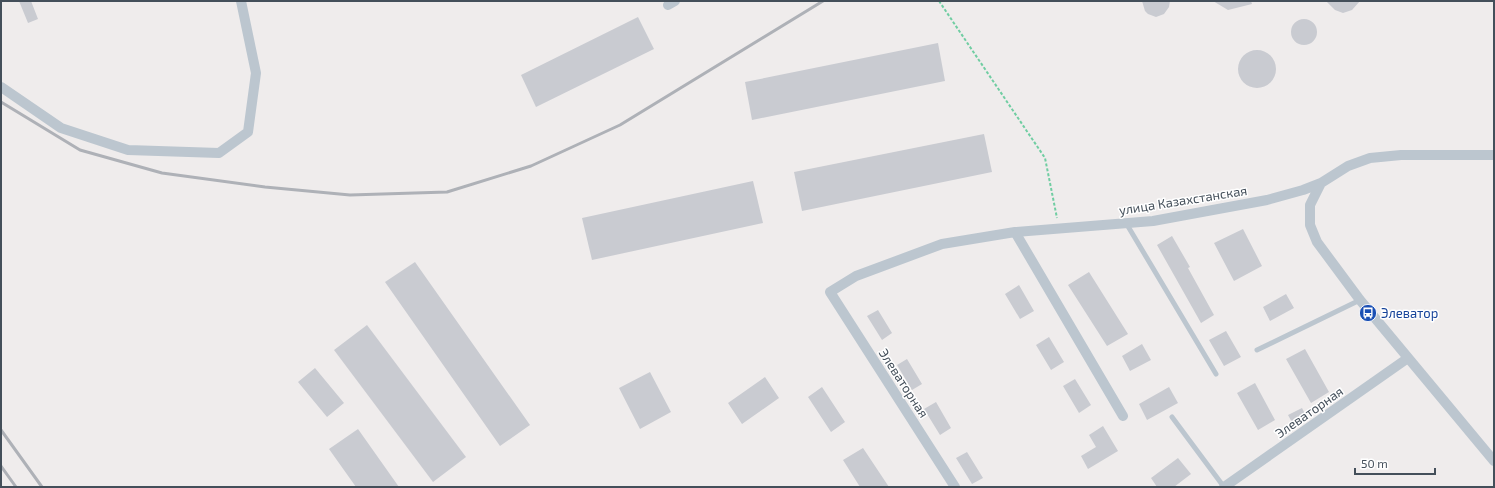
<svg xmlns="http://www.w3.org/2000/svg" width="1495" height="488" viewBox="0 0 1495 488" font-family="'Exo 2',sans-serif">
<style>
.building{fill:#c9cbd1}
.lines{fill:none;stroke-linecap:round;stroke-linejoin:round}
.path{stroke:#70cda2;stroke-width:2;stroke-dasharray:3 2;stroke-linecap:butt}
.service{stroke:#bcc6cf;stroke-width:5}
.minor{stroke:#bcc6cf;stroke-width:10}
.rail{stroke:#aeb1b7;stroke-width:3}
.labels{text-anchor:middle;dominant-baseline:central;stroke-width:3;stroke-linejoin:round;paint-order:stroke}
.street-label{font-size:13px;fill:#444f5a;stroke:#fff}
.transit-label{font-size:13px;fill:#164399;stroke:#fff;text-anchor:start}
</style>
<rect width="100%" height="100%" fill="#efecec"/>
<path class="building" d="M 19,1 L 31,1 L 38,19 L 28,23 Z
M 1142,1 L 1170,1 L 1169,7 L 1164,14 L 1156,17 L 1148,14 L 1145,11 Z
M 1213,1 L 1251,1 L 1252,4 L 1228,10 Z
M 1326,1 L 1360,1 L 1352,10 L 1343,13 L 1335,10 Z
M 638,17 L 654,49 L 536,107 L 521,75 Z
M1291 32a13 13 0 1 1 26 0a13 13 0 1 1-26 0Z
M 938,43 L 945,81 L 752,120 L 745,82 Z
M1238 69a19 19 0 1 1 38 0a19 19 0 1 1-38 0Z
M 984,134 L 992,172 L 802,211 L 794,172 Z
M 753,181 L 763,223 L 592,260 L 582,218 Z
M 1243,229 L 1262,266 L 1234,281 L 1214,243 Z
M 1172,236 L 1190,267 L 1188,268 L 1214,315 L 1201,323 L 1157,245 Z
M 415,262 L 530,425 L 500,446 L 385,282 Z
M 1089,272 L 1128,334 L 1107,346 L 1068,285 Z
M 1019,285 L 1034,311 L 1020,319 L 1005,294 Z
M 1286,294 L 1294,308 L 1270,321 L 1263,307 Z
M 878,310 L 892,333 L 882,340 L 867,316 Z
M 367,325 L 466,457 L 433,482 L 334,350 Z
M 1226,331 L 1241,357 L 1224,366 L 1209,340 Z
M 1049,337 L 1064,362 L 1051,370 L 1036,345 Z
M 1142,344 L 1151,360 L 1130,371 L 1122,356 Z
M 1305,349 L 1329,392 L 1311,403 L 1286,359 Z
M 907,359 L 922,384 L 912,390 L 897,365 Z
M 315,368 L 344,403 L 327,417 L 298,382 Z
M 650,372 L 671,412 L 640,429 L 619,388 Z
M 765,377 L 779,398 L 742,424 L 728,403 Z
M 1075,379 L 1091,405 L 1079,413 L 1063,386 Z
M 1255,383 L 1275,420 L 1258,430 L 1237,393 Z
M 822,387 L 845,422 L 831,432 L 808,397 Z
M 1169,387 L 1178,403 L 1147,420 L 1139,404 Z
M 936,402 L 951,428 L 940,435 L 924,409 Z
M 1302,408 L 1307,418 L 1294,426 L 1288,415 Z
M 1103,426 L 1118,451 L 1088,469 L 1081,456 L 1096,447 L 1089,435 Z
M 358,429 L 399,487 L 356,487 L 329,449 Z
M 863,448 L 889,487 L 860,487 L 843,460 Z
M 967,452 L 983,478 L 972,484 L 956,458 Z
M 1178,458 L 1191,474 L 1174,487 L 1157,487 L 1151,478 Z"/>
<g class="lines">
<path class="path" d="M 939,1 L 1045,158 L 1057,218"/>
<path class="service" d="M 1126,223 L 1216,374
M 1257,350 L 1360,300
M 1172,417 L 1224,487"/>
<path class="minor" d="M 668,5 L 675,1
M 1,87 L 61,128 L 128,150 L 219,153 L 248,132 L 256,73 L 241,1
M 1321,183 L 1310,205 L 1310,225 L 1317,242 L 1360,300 L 1494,461
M 1015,232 L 1123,416
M 955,487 L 830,292 L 856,276 L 942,244 L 1015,232 L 1153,221 L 1267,200 L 1303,190 L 1321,183 L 1348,166 L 1370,158 L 1401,155 L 1494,155
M 1224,487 L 1408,358"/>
<path class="rail" d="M 1,102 L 80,150 L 162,173 L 265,187 L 350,195 L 447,192 L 531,166 L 620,125 L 823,1
M 1,430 L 42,487
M 1,466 L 16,487"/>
</g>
<defs>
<symbol id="bus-disc" viewBox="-11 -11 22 22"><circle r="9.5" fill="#1a4fb4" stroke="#fff"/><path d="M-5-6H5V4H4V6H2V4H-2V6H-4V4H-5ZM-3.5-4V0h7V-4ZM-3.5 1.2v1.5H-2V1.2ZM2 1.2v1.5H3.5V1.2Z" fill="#fff"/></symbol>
</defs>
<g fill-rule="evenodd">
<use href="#bus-disc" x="1358" y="303" width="20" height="20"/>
</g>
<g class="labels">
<g class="street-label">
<text transform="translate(1183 200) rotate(-9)">улица Казахстанская</text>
<text transform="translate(904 383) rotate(57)">Элеваторная</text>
<text transform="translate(1309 412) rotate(-35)">Элеваторная</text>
</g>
<g class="transit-label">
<text x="1381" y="313">Элеватор</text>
</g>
</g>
<rect width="1495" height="488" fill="none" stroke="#444f5a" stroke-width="4"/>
<path d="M1355 468v6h80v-6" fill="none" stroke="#444f5a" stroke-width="2"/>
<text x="1361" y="468" font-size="12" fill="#444f5a" stroke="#ffffff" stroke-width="3" paint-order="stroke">50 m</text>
</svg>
